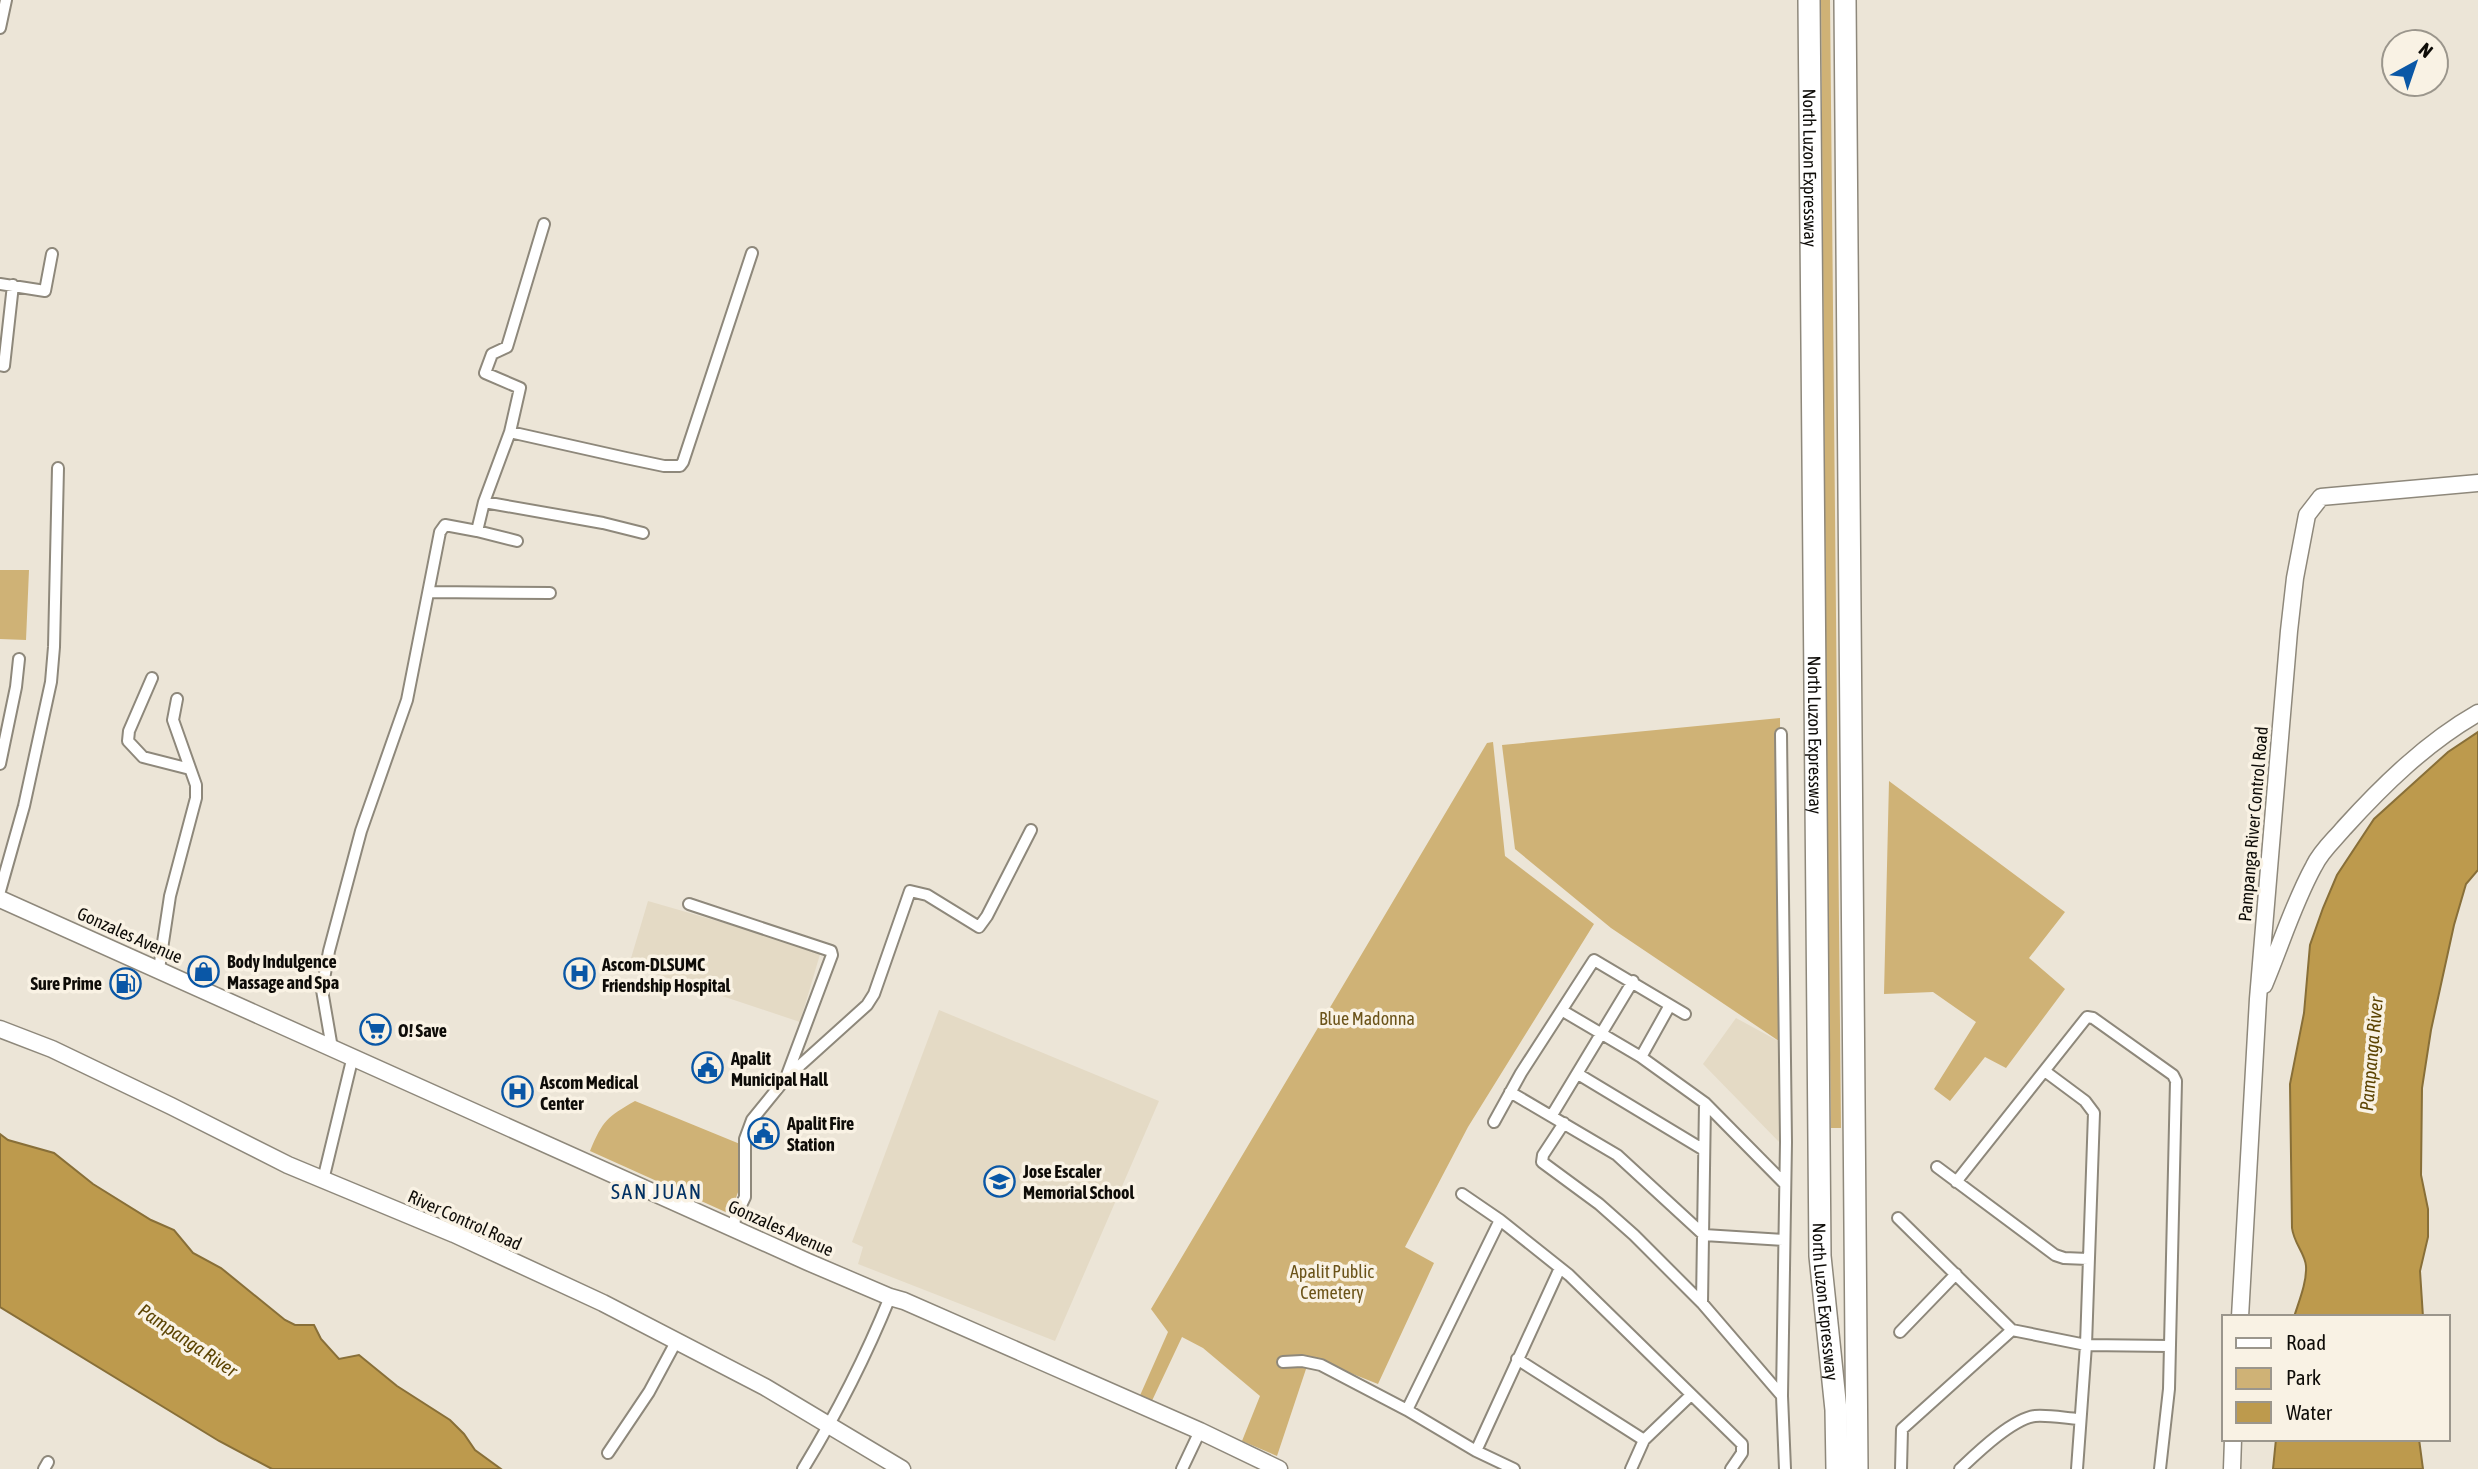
<svg xmlns="http://www.w3.org/2000/svg" width="2478" height="1469" viewBox="0 0 2478 1469" font-family="'Asap Condensed',sans-serif">
<style>
.built{fill:#e4dac5}
.green{fill:#cfb276}
.water{fill:#bd9a4d;stroke:#886f38;stroke-width:2}
.lines{fill:none;stroke-linecap:round;stroke-linejoin:round}
.street-casing{stroke:#8e887b;stroke-width:14}
.secondary-casing{stroke:#8e887b;stroke-width:19}
.highway-casing{stroke:#8e887b;stroke-width:24}
.street{stroke:#fff;stroke-width:10}
.secondary{stroke:#fff;stroke-width:16}
.highway{stroke:#fff;stroke-width:21}
.labels{text-anchor:middle;dominant-baseline:central;stroke-width:7;stroke-linejoin:round;paint-order:stroke}
.street-label{font-size:18px;fill:#0e0c08;stroke:#f9f2e4}
.poi-label{font-size:18px;font-weight:bold;fill:#0e0c08;stroke:#f9f2e4;text-anchor:start}
.park-label{font-size:18px;fill:#6b5319;stroke:#f9f2e4}
.water-label{font-size:19px;font-style:italic;fill:#5c4403;stroke:#f9f2e4}
.quarter-label{font-size:21px;letter-spacing:2px;fill:#023163;stroke:#f9f2e4}
</style>
<rect width="100%" height="100%" fill="#ece5d7"/>
<path class="built" d="M 648,901 L 821,951 L 800,1022 L 629,965 Z
M 939,1010 L 1159,1101 L 1055,1341 L 858,1264 L 863,1247 L 852,1242 Z
M 1736,1018 L 1782,1043 L 1780,1143 L 1703,1064 Z"/>
<path class="green" d="M 1821,0 L 1830,0 L 1841,1128 L 1831,1128 L 1828,913 Z
M 0,570 L 29,570 L 26,640 L 0,639 Z
M 1780,718 L 1782,1043 L 1611,928 L 1515,849 L 1502,745 Z
M 1493,742 L 1505,856 L 1594,924 L 1468,1127 L 1405,1247 L 1434,1263 L 1378,1384 L 1310,1357 L 1277,1456 L 1242,1441 L 1260,1396 L 1203,1348 L 1182,1337 L 1150,1405 L 1138,1400 L 1168,1332 L 1151,1309 L 1487,743 Z
M 1889,781 L 2065,912 L 2029,958 L 2065,989 L 2006,1068 L 1985,1057 L 1950,1101 L 1934,1089 L 1976,1022 L 1933,992 L 1884,994 Z
M 635,1101 L 740,1144 L 741,1184 L 730,1214 L 590,1151 C 603,1120 607,1117 635,1101 Z"/>
<path class="water" d="M 2478,732 L 2478,870 L 2466,884 L 2454,925 L 2431,1030 L 2422,1088 L 2421,1175 L 2428,1209 L 2428,1237 L 2420,1271 L 2423,1317 L 2294,1317 C 2299,1301 2307,1282 2306,1266 C 2305,1253 2294,1244 2292,1228 L 2290,1084 L 2304,1013 L 2310,945 L 2323,908 L 2337,875 L 2374,819 L 2448,752 Z
M 0,1134 L 8,1140 L 54,1153 L 93,1184 L 151,1220 L 174,1230 L 193,1253 L 221,1268 L 285,1320 L 295,1325 L 314,1325 L 321,1339 L 339,1359 L 359,1355 L 397,1386 L 450,1420 L 464,1434 L 475,1450 L 501,1469 L 272,1469 L 219,1441 L 0,1307 Z
M 2276,1439 L 2419,1439 L 2423,1469 L 2273,1469 Z"/>
<g class="lines">
<defs>
<path id="street" d="M 0,28 L 6,0
M 0,284 L 45,291 L 52,254
M 0,365 L 4,366 L 13,285
M 510,432 L 626,458 L 664,466 L 680,466 L 683,462 L 752,253
M 484,502 L 603,523 L 643,533
M 477,531 L 517,541
M 430,592 L 550,593
M 152,678 L 129,731 L 128,741 L 143,757 L 190,769
M 1781,734 L 1786,1142 L 1782,1396 L 1785,1469
M 0,764 L 16,687 L 19,659
M 0,891 L 24,806 L 51,682 L 54,647 L 58,468
M 689,904 L 831,951 L 832,955 L 787,1075
M 159,969 L 170,896 L 196,798 L 196,785 L 173,720 L 177,699
M 1563,1011 L 1641,1057 L 1705,1103 L 1784,1183
M 332,1048 L 322,990 L 329,951 L 361,831 L 407,700 L 440,532 L 445,525 L 477,531 L 484,502 L 510,432 L 520,388 L 485,373 L 492,354 L 507,347 L 544,224
M 1641,1057 L 1670,1005
M 2046,1072 L 2085,1101 L 2094,1113 L 2086,1345 L 2077,1469
M 1578,1074 L 1704,1150
M 1510,1092 L 1617,1155 L 1704,1235 L 1783,1240
M 1552,1115 L 1633,981
M 1494,1122 L 1521,1073 L 1594,960 L 1685,1014
M 1564,1123 L 1543,1155 L 1542,1162 L 1599,1204 L 1634,1235 L 1702,1303 L 1782,1396
M 1937,1167 L 2055,1255 L 2064,1258 L 2088,1259
M 323,1180 L 353,1056
M 1956,1182 L 2087,1017 L 2093,1018 L 2173,1075 L 2176,1081 L 2169,1389 L 2160,1469
M 1462,1194 L 1500,1220 L 1569,1275 L 1742,1444 L 1742,1453 L 1731,1469
M 1898,1218 L 2012,1330
M 734,1228 L 735,1218 L 745,1197 L 745,1139 L 752,1120 L 786,1078 L 867,1005 L 874,994 L 910,891 L 927,895 L 979,927 L 987,916 L 1031,830
M 1702,1303 L 1705,1103
M 1900,1332 L 1956,1274
M 1517,1359 L 1644,1440
M 1283,1362 L 1302,1361 L 1321,1365 L 1407,1410 L 1476,1451 L 1514,1469
M 1407,1410 L 1500,1220
M 1476,1451 L 1560,1268
M 608,1453 L 649,1392 L 677,1340
M 44,1469 L 48,1462
M 803,1469 C 836,1415 866,1356 890,1297
M 1182,1469 L 1200,1431
M 1631,1469 L 1644,1440 L 1691,1395
M 1901,1469 L 1902,1429 L 2012,1330 L 2086,1345 L 2169,1346
M 1960,1469 C 1977,1453 2012,1419 2035,1416 C 2049,1415 2065,1418 2079,1419"/>
<path id="secondary" d="M 0,899 L 808,1262 L 890,1297 L 904,1301 L 1200,1431 L 1279,1469
M 2264,985 C 2281,945 2293,904 2314,866 C 2321,851 2334,840 2344,828 C 2383,785 2427,742 2478,713
M 0,1029 L 52,1049 L 171,1106 L 288,1165 L 454,1234 L 603,1303 L 765,1387 L 902,1469
M 2240,1317 L 2258,999 L 2289,631 L 2295,578 L 2307,515 L 2321,497 L 2478,483
M 2232,1469 L 2233,1439"/>
<g id="highway">
<path id="s1" d="M 1809,0 L 1820,1256 L 1836,1410 L 1837,1469"/>
<path d="M 1845,0 L 1857,1469"/>
</g>
</defs>
<use href="#street" class="street-casing"/>
<use href="#secondary" class="secondary-casing"/>
<use href="#highway" class="highway-casing"/>
<use href="#street" class="street"/>
<use href="#secondary" class="secondary"/>
<use href="#highway" class="highway"/>
</g>
<defs>
<symbol id="shop-ring" viewBox="-11 -11 22 22"><circle r="9.5" fill="#f9f2e4" stroke="#0a57a6" stroke-width="1.5"/><path d="M-5-2.5h2.3a2.7 3.5 0 0 1 5.4 0H5L5.5 6h-11ZM-1.5-2.5h3a1.5 2.3 0 0 0-3 0Z" fill="#0a57a6"/></symbol>
<symbol id="hospital-ring" viewBox="-11 -11 22 22"><circle r="9.5" fill="#f9f2e4" stroke="#0a57a6" stroke-width="1.5"/><path d="M-5-5h3v3.5h4V-5h3V5h-3V1.5h-4V5h-3Z" fill="#0a57a6"/></symbol>
<symbol id="fuel-ring" viewBox="-11 -11 22 22"><circle r="9.5" fill="#f9f2e4" stroke="#0a57a6" stroke-width="1.5"/><path d="M-5.5-6h7V0h2V4h1.3V-2.5L3-4.5l.8-.8L6-3V5H2.5V1h-1V6h-7ZM-4.2-4.7v3.2H.2V-4.7Z" fill="#0a57a6"/></symbol>
<symbol id="supermarket-ring" viewBox="-11 -11 22 22"><circle r="9.5" fill="#f9f2e4" stroke="#0a57a6" stroke-width="1.5"/><path d="M-6-5.5h2.5l.6 2H6L4.5 2H-2.5L-4.4-4H-6ZM-1.5 3.2a1.3 1.3 0 1 0 .1 0ZM3 3.2a1.3 1.3 0 1 0 .1 0Z" fill="#0a57a6"/></symbol>
<symbol id="civic-ring" viewBox="-11 -11 22 22"><circle r="9.5" fill="#f9f2e4" stroke="#0a57a6" stroke-width="1.5"/><path d="M-.6-6.5H3V-4.5H.6V-3L4-1V1h2V6H-6V1h2V-1L-.6-3ZM-1.2 2.5V6h2.4V2.5Z" fill="#0a57a6"/></symbol>
<symbol id="school-ring" viewBox="-11 -11 22 22"><circle r="9.5" fill="#f9f2e4" stroke="#0a57a6" stroke-width="1.5"/><path d="M0-5L7-2L0 1L-7-2ZM-4 1L0 2.5L4 1V4Q0 6-4 4Z" fill="#0a57a6"/></symbol>
</defs>
<g fill-rule="evenodd">
<use href="#shop-ring" x="186" y="954" width="35" height="35"/>
<use href="#hospital-ring" x="562" y="956" width="35" height="35"/>
<use href="#fuel-ring" x="108" y="966" width="35" height="35"/>
<use href="#supermarket-ring" x="358" y="1012" width="35" height="35"/>
<use href="#civic-ring" x="690" y="1050" width="35" height="35"/>
<use href="#hospital-ring" x="500" y="1074" width="35" height="35"/>
<use href="#civic-ring" x="746" y="1116" width="35" height="35"/>
<use href="#school-ring" x="982" y="1164" width="35" height="35"/>
</g>
<g class="labels">
<g class="street-label">
<text stroke="none"><textPath href="#s1" startOffset="168">North Luzon Expressway</textPath></text>
<text stroke="none"><textPath href="#s1" startOffset="735">North Luzon Expressway</textPath></text>
<text transform="translate(2253 824) rotate(-85)">Pampanga River Control Road</text>
<text transform="translate(130 935) rotate(24)">Gonzales Avenue</text>
<text transform="translate(465 1220) rotate(24)">River Control Road</text>
<text transform="translate(781 1228) rotate(24)">Gonzales Avenue</text>
<text stroke="none"><textPath href="#s1" startOffset="1302">North Luzon Expressway</textPath></text>
</g>
<g class="poi-label">
<text x="227" y="961">Body Indulgence<tspan x="227" dy="21">Massage and Spa</tspan></text>
<text x="602" y="964">Ascom-DLSUMC<tspan x="602" dy="21">Friendship Hospital</tspan></text>
<text x="102" y="983" text-anchor="end">Sure Prime</text>
<text x="398" y="1030">O! Save</text>
<text x="731" y="1058">Apalit<tspan x="731" dy="21">Municipal Hall</tspan></text>
<text x="540" y="1082">Ascom Medical<tspan x="540" dy="21">Center</tspan></text>
<text x="787" y="1123">Apalit Fire<tspan x="787" dy="21">Station</tspan></text>
<text x="1023" y="1171">Jose Escaler<tspan x="1023" dy="21">Memorial School</tspan></text>
</g>
<g class="park-label">
<text x="1367" y="1018">Blue Madonna</text>
<text x="1332" y="1271">Apalit Public<tspan x="1332" dy="21">Cemetery</tspan></text>
</g>
<g class="water-label">
<text transform="translate(2371 1054) rotate(-85)">Pampanga River</text>
<text transform="translate(188 1340) rotate(34)">Pampanga River</text>
</g>
<g class="quarter-label">
<text x="657" y="1191">SAN JUAN</text>
</g>
</g>
<rect x="2222" y="1315" width="228" height="126" fill="#f9f2e4" stroke="#9b968c" stroke-width="2"/>
<rect x="2236" y="1338" width="35" height="10" fill="#ffffff" stroke="#9b968c" stroke-width="2"/>
<text x="2286" y="1350" font-size="21" fill="#0e0c08">Road</text>
<rect x="2236" y="1368" width="35" height="21" fill="#cfb276" stroke="#9b968c" stroke-width="2"/>
<text x="2286" y="1385" font-size="21" fill="#0e0c08">Park</text>
<rect x="2236" y="1402" width="35" height="21" fill="#bd9a4d" stroke="#9b968c" stroke-width="2"/>
<text x="2286" y="1420" font-size="21" fill="#0e0c08">Water</text>
<g transform="translate(2415 63) rotate(40)"><circle r="33" fill="#f9f2e4" stroke="#9b968c" stroke-width="2"/>
<path d="M0-5L12 26L0 18L-12 26Z" fill="#0a57a6"/>
<text y="-10" font-size="19" font-weight="bold" text-anchor="middle" fill="#0e0c08">N</text>
</g>
</svg>
